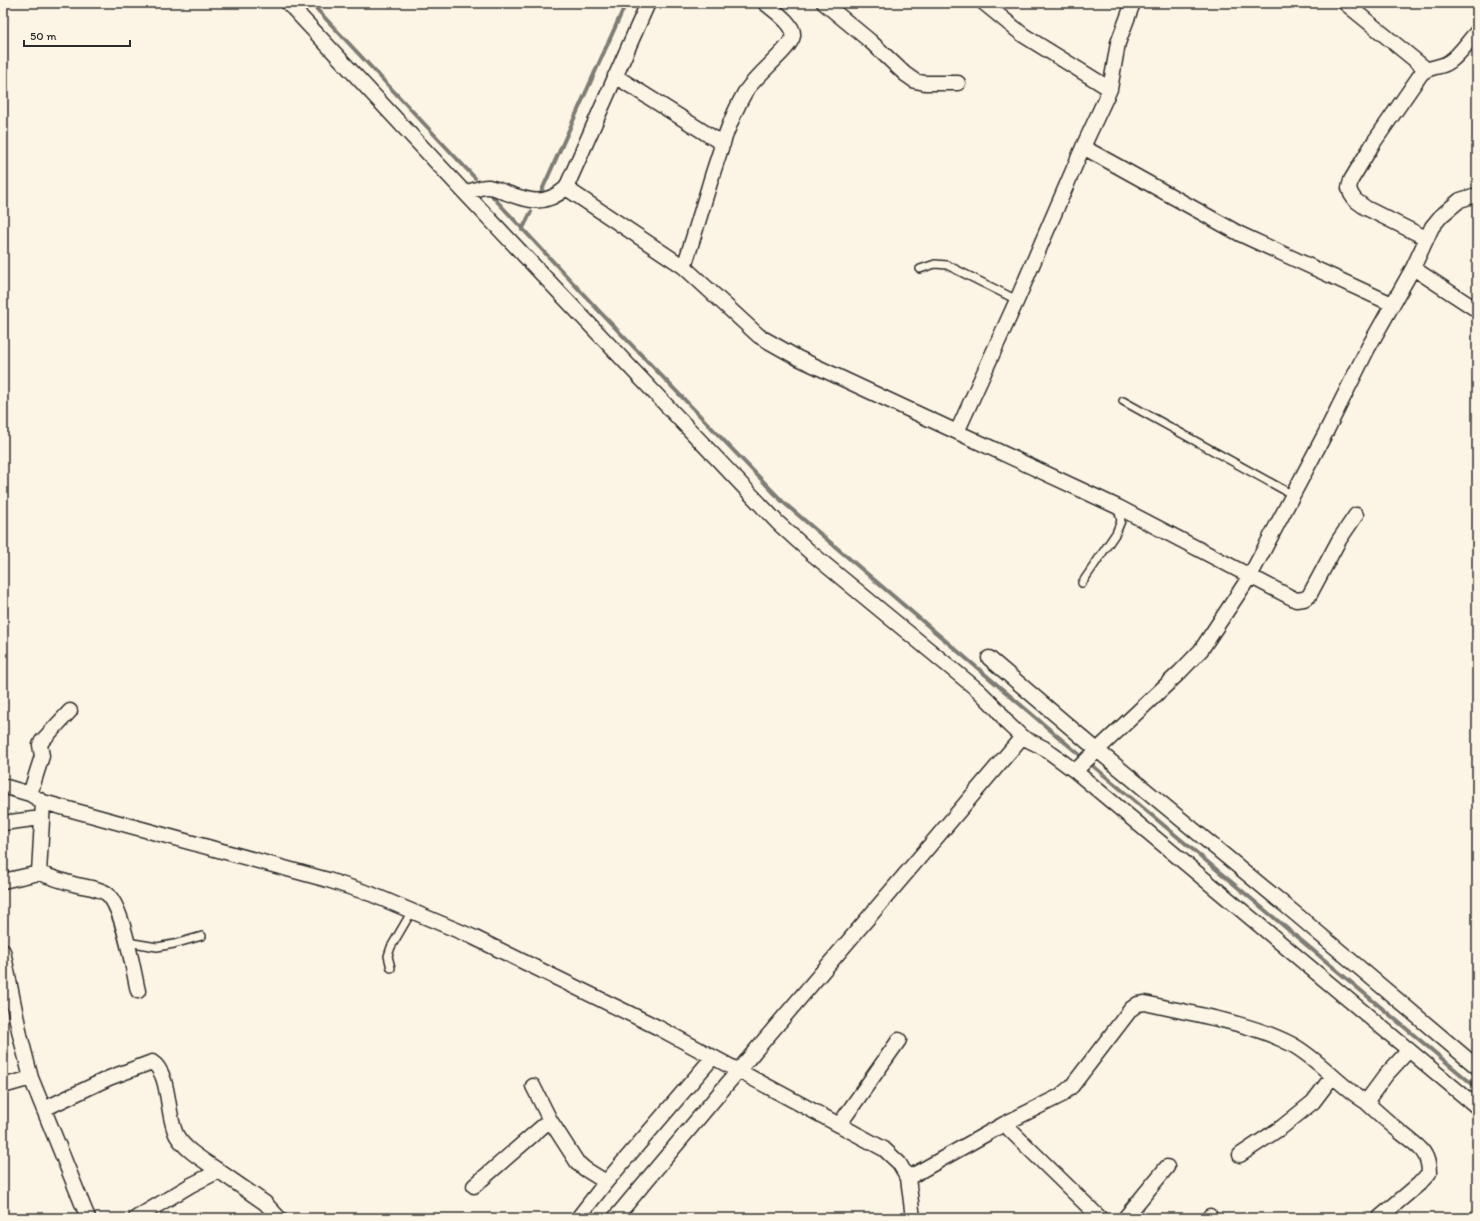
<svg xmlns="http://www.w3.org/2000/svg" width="1480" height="1221" viewBox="0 0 1480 1221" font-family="Itim,sans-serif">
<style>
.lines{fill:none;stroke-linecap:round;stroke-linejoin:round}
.stream{stroke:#7d7b74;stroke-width:4}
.lane-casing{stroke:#2b2b2b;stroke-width:10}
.street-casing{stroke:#2b2b2b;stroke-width:17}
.lane{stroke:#fcf5e5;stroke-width:7}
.street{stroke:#fcf5e5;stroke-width:14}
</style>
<rect width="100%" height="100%" fill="#fcf5e5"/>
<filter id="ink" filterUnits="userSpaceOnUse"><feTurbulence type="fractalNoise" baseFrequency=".025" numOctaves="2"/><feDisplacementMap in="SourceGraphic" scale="8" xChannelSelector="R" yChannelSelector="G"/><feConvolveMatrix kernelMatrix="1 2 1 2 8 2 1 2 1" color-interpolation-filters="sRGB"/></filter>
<g filter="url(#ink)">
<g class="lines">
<path class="stream" d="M 311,3 L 475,178
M 542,190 L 626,3
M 493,197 L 600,312 L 783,502 L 1049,729 L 1477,1088
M 522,230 L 531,212"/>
<defs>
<path id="lane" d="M 920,269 L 935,264 L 947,265 L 1017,300
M 1123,401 L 1293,495
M 1082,583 L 1116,533 L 1121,521 L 1118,508
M 127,942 L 157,947 L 174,944 L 202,936
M 391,968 L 388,956 L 391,947 L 412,911"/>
<path id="street" d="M 288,3 L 465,193 L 778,523 L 810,552 L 979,691 L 998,710 L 1008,724 L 1022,737 L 1044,748 L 1075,771 L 1477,1107
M 824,3 L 870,41 L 905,74 L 915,81 L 925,83 L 958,83
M 984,3 L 1023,35 L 1110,89
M 1133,3 L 1118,43 L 1110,89 L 1083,147 L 1240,234 L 1392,304
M 1345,3 L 1426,69
M 615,76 L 723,144
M 566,188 L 684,267 L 759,336 L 798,358 L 957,432 L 1017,300 L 1083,147
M 465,193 C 472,191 481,186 489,187 C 494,188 500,190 504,192 C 529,201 544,207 566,188 L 648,3
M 1426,238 L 1366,208 L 1355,200 L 1351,194 L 1349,188 L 1351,180 L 1374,142 L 1421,74 C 1430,65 1439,69 1449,62 C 1460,55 1468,41 1477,32
M 684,267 C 694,236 703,206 712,176 C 721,148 730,119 744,94 C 753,77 791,49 793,36 C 795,24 773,10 765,3
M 1413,268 L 1477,310
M 957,432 L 1118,507 L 1296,600 L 1304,599 L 1309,596 L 1339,540 L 1356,515
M 989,658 L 1097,750 L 1297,915 L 1477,1067
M 1075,771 L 1180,672 L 1201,650 L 1250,576 L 1326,432 L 1368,348 L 1413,268 L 1432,227 L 1441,216 L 1460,200 L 1473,196 L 1477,197
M 3,786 L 30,794 L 43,802 L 328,880 L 371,894 L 473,937 L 657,1027 L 884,1149 L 899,1163 L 908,1178
M 30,794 L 42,756 L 40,745 L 42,741 L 70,711
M 3,823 L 41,818
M 39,873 C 51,877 64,882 77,885 C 86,887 98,888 106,893 C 123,905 133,970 138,991
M 3,881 L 39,873 L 43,802
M 3,951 L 20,1035 L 31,1078 L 88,1218
M 3,1086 L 31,1078
M 533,1086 L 550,1120 L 577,1162 L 585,1169 L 606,1182
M 44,1109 L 109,1078 L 152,1062 C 171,1074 166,1117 177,1136 C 186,1151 205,1161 219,1171
M 1004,1124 L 1060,1096 L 1072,1086 L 1131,1009 L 1138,1004 L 1145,1003 C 1191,1014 1249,1022 1291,1044 C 1319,1059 1339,1086 1366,1102
M 839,1125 L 899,1040
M 1240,1155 L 1282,1127 L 1313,1102 L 1332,1077
M 474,1186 L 550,1120
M 136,1218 L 191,1185 L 219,1171 L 265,1203 L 279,1218
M 578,1218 L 606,1182 L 713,1057
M 615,1218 L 738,1071 L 1022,737
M 913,1218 L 908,1178 L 1004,1124 L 1100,1218
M 1125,1218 L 1167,1167
M 1209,1218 L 1210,1216
M 1379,1218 L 1419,1184 L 1429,1173 C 1429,1149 1415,1145 1399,1131 C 1388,1122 1377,1112 1366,1102 L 1386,1075 L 1409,1050"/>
</defs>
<use href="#lane" class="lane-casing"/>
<use href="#street" class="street-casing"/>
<use href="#lane" class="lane"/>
<use href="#street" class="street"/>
</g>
</g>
<rect width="1480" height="1221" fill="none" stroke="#fcf5e5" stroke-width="16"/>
<rect x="8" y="8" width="1464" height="1205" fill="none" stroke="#2b2b2b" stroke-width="1.5" filter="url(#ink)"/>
<path d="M24 40v6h106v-6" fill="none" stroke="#2b2b2b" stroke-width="2"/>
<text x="30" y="40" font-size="12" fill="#2b2b2b" stroke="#fcf5e5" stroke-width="3" paint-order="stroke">50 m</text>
</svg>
